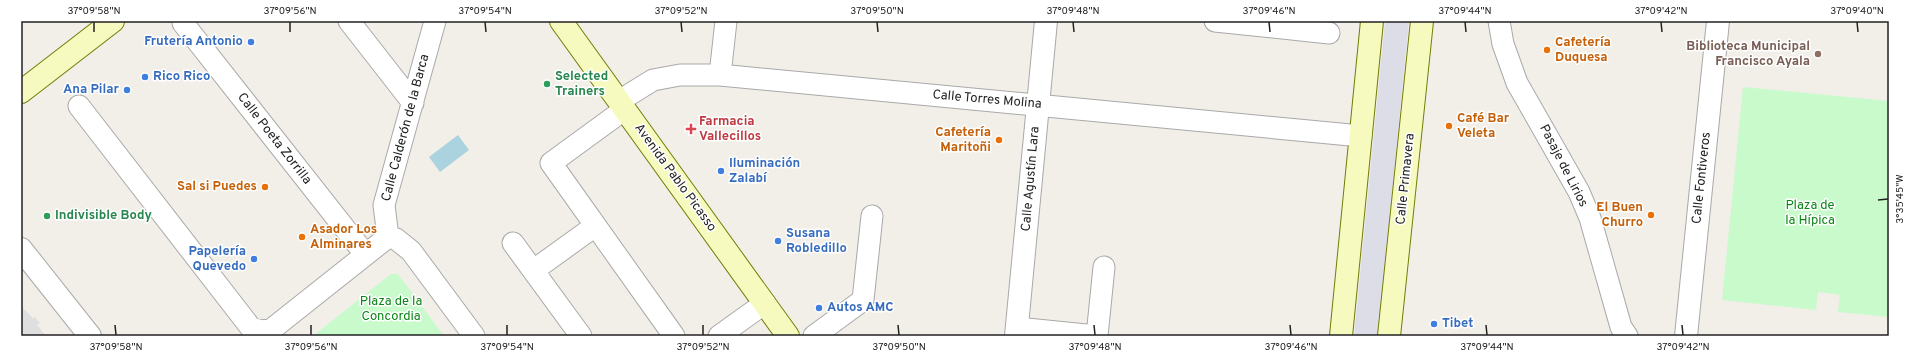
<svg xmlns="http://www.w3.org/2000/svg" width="1910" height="357" viewBox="0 0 1910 357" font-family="Overpass,sans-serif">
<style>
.residential{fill:#e0dfdf}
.park{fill:#c8facc}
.plaza{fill:#dddde8}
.water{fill:#aad3df}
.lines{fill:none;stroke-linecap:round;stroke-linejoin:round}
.minor-casing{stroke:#a9a9a9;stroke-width:23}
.tertiary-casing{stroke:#a9a9a9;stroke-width:24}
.secondary-casing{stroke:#707d05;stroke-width:24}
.minor{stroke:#fff;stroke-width:21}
.tertiary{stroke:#fff;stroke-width:22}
.secondary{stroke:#f7fabf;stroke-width:22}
.ticks{fill:none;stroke:#222;stroke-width:1.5}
.shop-dot{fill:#3f7fe0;stroke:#fff;stroke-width:1.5}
.food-dot{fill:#e8710a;stroke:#fff;stroke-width:1.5}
.education-dot{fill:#8d6e63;stroke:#fff;stroke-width:1.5}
.leisure-dot{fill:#2e9e5b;stroke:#fff;stroke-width:1.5}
.health-dot{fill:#e0444e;stroke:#fff;stroke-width:1.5}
.labels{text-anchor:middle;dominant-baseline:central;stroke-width:3;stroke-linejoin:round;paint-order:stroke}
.shop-label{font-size:13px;font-weight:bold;fill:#366cbe;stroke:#fff;text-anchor:start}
.food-label{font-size:13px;font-weight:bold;fill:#c56008;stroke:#fff;text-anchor:start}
.education-label{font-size:13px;font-weight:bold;fill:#785e54;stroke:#fff;text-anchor:end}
.leisure-label{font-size:13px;font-weight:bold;fill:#27864d;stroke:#fff;text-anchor:start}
.street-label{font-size:13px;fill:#222;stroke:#fff}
.health-label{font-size:13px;font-weight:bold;fill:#be3a42;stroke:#fff;text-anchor:start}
.park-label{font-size:13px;fill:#0c8416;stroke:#fff}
.neatline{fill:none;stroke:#222;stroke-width:1.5}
.ticks-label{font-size:10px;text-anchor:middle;fill:#222}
</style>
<rect width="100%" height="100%" fill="#f2efe9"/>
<path class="residential" d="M 23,308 L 33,318 L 35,317 L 40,323 L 37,325 L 46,336 L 21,336 L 21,309 Z"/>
<path class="park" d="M 1743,87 L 1889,101 L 1889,317 L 1838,312 L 1840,295 L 1818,292 L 1816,310 L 1722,300 Z
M 391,274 L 398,274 L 444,336 L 313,336 Z"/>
<path class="plaza" d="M 1385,21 L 1409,21 L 1378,336 L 1354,336 Z"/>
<path class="water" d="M 458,135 L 469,150 L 440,172 L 429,157 Z"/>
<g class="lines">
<defs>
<path id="minor" d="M 349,21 L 413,103
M 1215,21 L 1329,33
M 1499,21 L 1503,44 L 1517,83 L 1579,192 L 1590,218 L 1621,327 L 1627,336
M 183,23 L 365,254
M 720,75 L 726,21
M 619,101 L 653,80 L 680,75 L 720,75 L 1361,136
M 79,106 L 251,328 L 262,331 L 272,329 L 388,237
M 625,109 L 551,163 L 674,336
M 388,237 L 384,205 L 435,21
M 388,237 L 396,239 L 411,251 L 474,336
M 513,243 L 581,336
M 534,270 L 595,226
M 1017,328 L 1096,336
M 719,336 L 765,303
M 814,336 L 863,300 L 872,216
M 1097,336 L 1104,267"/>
<path id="tertiary" d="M 21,249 L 90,336
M 1016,336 L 1046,21
M 1686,336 L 1718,21"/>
<path id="secondary" d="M 561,21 L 788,336
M 21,92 L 113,21
M 1341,336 L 1372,21
M 1389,336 L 1422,21"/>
</defs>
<use href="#minor" class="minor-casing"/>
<use href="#tertiary" class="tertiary-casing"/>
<use href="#secondary" class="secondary-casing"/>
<use href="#minor" class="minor"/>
<use href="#tertiary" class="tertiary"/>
<use href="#secondary" class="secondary"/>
</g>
<path class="ticks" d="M 94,22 L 94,32M 290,22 L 290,32M 485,22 L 486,32M 681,22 L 682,32M 877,22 L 878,32M 1073,22 L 1074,32M 1269,22 L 1270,32M 1465,22 L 1466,32M 1661,22 L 1662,32M 1857,22 L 1858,32M 1878,200 L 1888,199M 115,325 L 116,335M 311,325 L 311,335M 507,325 L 507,335M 703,325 L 703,335M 898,325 L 899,335M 1094,325 L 1095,335M 1290,325 L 1291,335M 1486,325 L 1487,335M 1682,325 L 1683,335"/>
<g class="shop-dot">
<circle cx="251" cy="42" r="4"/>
<circle cx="145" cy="77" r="4"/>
<circle cx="127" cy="90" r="4"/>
<circle cx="721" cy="171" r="4"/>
<circle cx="778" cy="241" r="4"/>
<circle cx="254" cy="259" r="4"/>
<circle cx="819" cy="308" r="4"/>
<circle cx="1434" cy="324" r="4"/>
</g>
<g class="food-dot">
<circle cx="1547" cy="50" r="4"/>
<circle cx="1449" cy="126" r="4"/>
<circle cx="999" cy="140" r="4"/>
<circle cx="265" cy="187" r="4"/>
<circle cx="1651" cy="215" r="4"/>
<circle cx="302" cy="237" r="4"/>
</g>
<circle class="education-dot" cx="1818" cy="54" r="4"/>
<g class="leisure-dot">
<circle cx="547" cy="84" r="4"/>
<circle cx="47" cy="216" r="4"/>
</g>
<path class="health-dot" d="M689 123h4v4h4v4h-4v4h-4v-4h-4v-4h4z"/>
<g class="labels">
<g class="shop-label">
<text x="243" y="42" text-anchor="end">Frutería Antonio</text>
<text x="153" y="77">Rico Rico</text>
<text x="119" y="90" text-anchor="end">Ana Pilar</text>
<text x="729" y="164">Iluminación<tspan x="729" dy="15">Zalabí</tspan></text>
<text x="786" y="234">Susana<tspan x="786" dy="15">Robledillo</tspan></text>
<text x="246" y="252" text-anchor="end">Papelería<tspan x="246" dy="15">Quevedo</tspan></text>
<text x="827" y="308">Autos AMC</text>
<text x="1442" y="324">Tibet</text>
</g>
<g class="food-label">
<text x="1555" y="43">Cafetería<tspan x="1555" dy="15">Duquesa</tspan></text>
<text x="1457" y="119">Café Bar<tspan x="1457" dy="15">Veleta</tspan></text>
<text x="991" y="133" text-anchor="end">Cafetería<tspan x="991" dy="15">Maritoñi</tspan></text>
<text x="257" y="187" text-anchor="end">Sal si Puedes</text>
<text x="1643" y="208" text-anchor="end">El Buen<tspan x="1643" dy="15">Churro</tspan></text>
<text x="310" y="230">Asador Los<tspan x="310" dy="15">Alminares</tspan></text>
</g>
<g class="education-label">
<text x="1810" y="47">Biblioteca Municipal<tspan x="1810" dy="15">Francisco Ayala</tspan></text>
</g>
<g class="leisure-label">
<text x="555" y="77">Selected<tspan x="555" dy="15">Trainers</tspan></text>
<text x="55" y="216">Indivisible Body</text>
</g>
<g class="street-label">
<text transform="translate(987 100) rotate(5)">Calle Torres Molina</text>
<text transform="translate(406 128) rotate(-75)">Calle Calderón de la Barca</text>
<text transform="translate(274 139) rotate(52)">Calle Poeta Zorrilla</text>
<text transform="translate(1563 166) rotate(63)">Pasaje de Lirios</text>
<text transform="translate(675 178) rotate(54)">Avenida Pablo Picasso</text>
<text transform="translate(1702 178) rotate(-84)">Calle Fontiveros</text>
<text transform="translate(1031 179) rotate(-85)">Calle Agustín Lara</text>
<text transform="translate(1406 179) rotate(-84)">Calle Primavera</text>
</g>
<g class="health-label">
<text x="699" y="122">Farmacia<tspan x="699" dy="15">Vallecillos</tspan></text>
</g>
<g class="park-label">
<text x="1810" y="206">Plaza de<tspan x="1810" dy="15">la Hípica</tspan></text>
<text x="391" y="302">Plaza de la<tspan x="391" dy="15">Concordia</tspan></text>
</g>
</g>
<rect width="1910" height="357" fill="none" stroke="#ffffff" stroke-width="44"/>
<rect x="22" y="22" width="1866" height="313" class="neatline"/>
<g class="ticks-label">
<text x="94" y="14">37°09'58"N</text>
<text x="290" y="14">37°09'56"N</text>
<text x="485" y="14">37°09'54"N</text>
<text x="681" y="14">37°09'52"N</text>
<text x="877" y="14">37°09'50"N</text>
<text x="1073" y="14">37°09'48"N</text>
<text x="1269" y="14">37°09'46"N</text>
<text x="1465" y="14">37°09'44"N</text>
<text x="1661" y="14">37°09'42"N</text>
<text x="1857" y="14">37°09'40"N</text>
<text transform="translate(1899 199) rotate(-90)" y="4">3°35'45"W</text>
<text x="116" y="350">37°09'58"N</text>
<text x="311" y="350">37°09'56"N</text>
<text x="507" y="350">37°09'54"N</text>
<text x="703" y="350">37°09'52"N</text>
<text x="899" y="350">37°09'50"N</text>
<text x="1095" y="350">37°09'48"N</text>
<text x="1291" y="350">37°09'46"N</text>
<text x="1487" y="350">37°09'44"N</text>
<text x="1683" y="350">37°09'42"N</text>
</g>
</svg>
